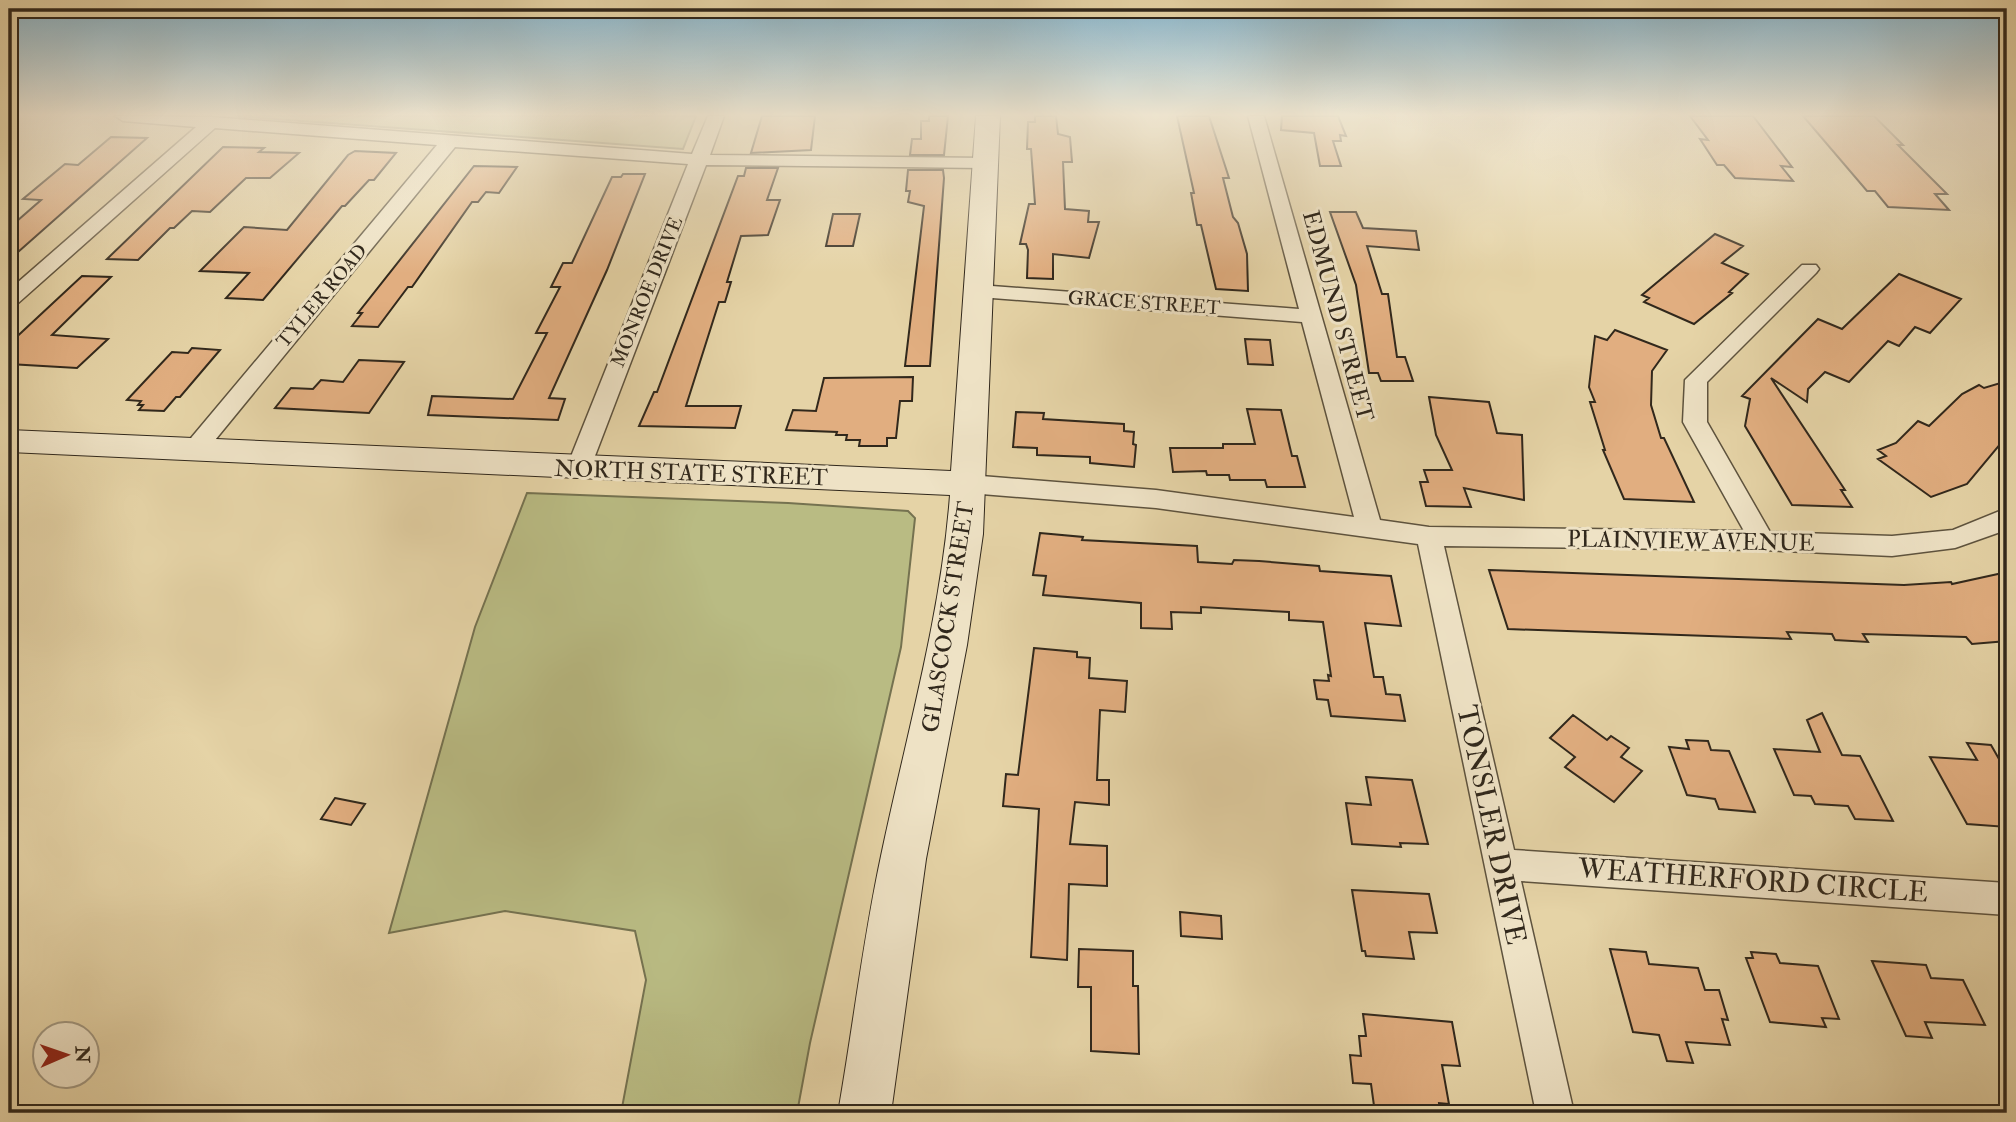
<svg xmlns="http://www.w3.org/2000/svg" width="2016" height="1122" viewBox="0 0 2016 1122" font-family="'IM FELL Double Pica',serif">
<style>
.green{fill:#b9bb83;stroke:#757250;stroke-width:2}
.building{fill:#e1ae80;stroke:#31281c;stroke-width:2}
.lines{fill:none;stroke-linecap:round;stroke-linejoin:round}
.street-casing{stroke:#5e533e;stroke-width:3}
.secondary-casing{stroke:#31281c;stroke-width:2}
.street{fill:#eee2c5;fill-rule:evenodd}
.secondary{fill:#eee2c5;fill-rule:evenodd}
.labels{text-anchor:middle;dominant-baseline:central;stroke-width:6;stroke-linejoin:round;paint-order:stroke}
.far-street-label{font-size:19px;fill:#31281c;stroke:#eee2c5}
.street-label{font-size:23px;fill:#31281c;stroke:#eee2c5}
.near-street-label{font-size:28px;fill:#31281c;stroke:#eee2c5}
</style>
<rect width="100%" height="100%" fill="#e5d3a6"/>
<filter id="stains"><feTurbulence type="fractalNoise" baseFrequency=".00286" numOctaves="4"/><feColorMatrix values="0 0 0 0 .2 0 0 0 0 .09 0 0 0 0 .02 0 0 0 .5 -.17"/></filter>
<radialGradient id="worn" r=".72"><stop offset=".6" stop-color="#630" stop-opacity="0"/><stop offset="1" stop-color="#630" stop-opacity=".3"/></radialGradient>
<path class="green" d="M 235,116 L 696,116 L 683,149 Z
M 527,493 L 788,503 L 908,511 L 915,518 L 901,647 L 810,1043 L 797,1113 L 621,1113 L 646,980 L 635,931 L 505,911 L 389,933 L 475,627 Z"/>
<path class="building" d="M 762,116 L 815,116 L 811,150 L 751,153 Z
M 929,116 L 948,116 L 944,155 L 910,155 L 912,139 L 921,139 L 921,121 L 929,121 Z
M 1035,116 L 1056,116 L 1058,134 L 1070,137 L 1072,162 L 1063,162 L 1065,209 L 1089,211 L 1088,222 L 1099,222 L 1089,258 L 1053,254 L 1053,279 L 1027,278 L 1028,250 L 1026,244 L 1020,244 L 1029,204 L 1035,204 L 1031,149 L 1027,149 L 1028,122 L 1035,122 Z
M 1177,116 L 1209,116 L 1229,178 L 1223,178 L 1233,217 L 1238,223 L 1247,254 L 1248,291 L 1216,289 L 1201,225 L 1197,225 L 1191,193 L 1194,193 Z
M 1282,116 L 1338,116 L 1346,136 L 1340,135 L 1341,141 L 1333,141 L 1341,166 L 1320,166 L 1314,133 L 1281,130 Z
M 1690,116 L 1753,116 L 1792,167 L 1781,166 L 1793,181 L 1735,178 L 1724,165 L 1717,165 L 1700,139 L 1708,140 Z
M 1803,116 L 1874,116 L 1903,145 L 1898,145 L 1947,194 L 1935,194 L 1949,210 L 1888,207 L 1875,191 L 1867,191 Z
M 111,137 L 147,138 L 9,260 L 9,228 L 41,200 L 23,199 L 65,164 L 78,165 Z
M 223,147 L 264,148 L 259,152 L 299,153 L 270,178 L 246,178 L 210,212 L 192,211 L 174,228 L 170,228 L 138,260 L 107,259 Z
M 355,151 L 396,153 L 374,180 L 369,180 L 345,206 L 342,206 L 263,300 L 226,298 L 249,273 L 200,271 L 244,227 L 287,230 L 348,155 Z
M 474,166 L 517,167 L 499,193 L 486,192 L 478,202 L 472,202 L 412,287 L 408,287 L 378,327 L 352,326 L 362,313 L 358,313 Z
M 746,168 L 778,168 L 767,200 L 780,200 L 768,235 L 741,236 L 727,282 L 731,282 L 725,302 L 719,302 L 686,406 L 741,406 L 735,428 L 639,426 L 654,392 L 657,392 L 738,176 L 744,176 Z
M 908,170 L 943,170 L 944,178 L 930,366 L 905,366 L 924,206 L 908,202 L 910,191 L 906,191 Z
M 623,174 L 645,174 L 607,270 L 549,398 L 565,399 L 558,420 L 428,415 L 432,396 L 513,399 L 547,333 L 536,333 L 560,287 L 551,287 L 563,263 L 572,263 L 612,177 L 621,177 Z
M 1330,212 L 1356,212 L 1363,228 L 1416,231 L 1419,250 L 1367,246 L 1382,294 L 1388,294 L 1397,357 L 1405,357 L 1413,381 L 1381,381 L 1378,373 L 1369,373 L 1356,285 Z
M 833,214 L 860,214 L 853,246 L 826,246 Z
M 1715,234 L 1743,246 L 1722,263 L 1748,274 L 1729,292 L 1732,293 L 1694,324 L 1644,302 L 1649,298 L 1642,295 Z
M 1899,274 L 1961,299 L 1930,333 L 1915,327 L 1899,346 L 1888,341 L 1849,382 L 1825,372 L 1808,389 L 1807,402 L 1771,378 L 1845,490 L 1841,490 L 1852,507 L 1792,505 L 1745,426 L 1750,399 L 1742,396 L 1818,319 L 1842,329 Z
M 82,276 L 111,277 L 52,335 L 108,339 L 77,368 L 9,364 L 9,344 Z
M 1615,330 L 1667,350 L 1652,371 L 1651,405 L 1661,438 L 1664,438 L 1694,502 L 1624,499 L 1603,450 L 1605,450 L 1590,402 L 1595,402 L 1589,387 L 1595,336 L 1607,340 Z
M 1245,339 L 1270,340 L 1273,365 L 1248,364 Z
M 192,348 L 220,350 L 180,397 L 176,397 L 164,411 L 139,410 L 143,405 L 138,405 L 141,401 L 127,400 L 172,352 L 188,353 Z
M 359,360 L 404,362 L 369,413 L 275,408 L 291,388 L 313,389 L 321,380 L 343,382 Z
M 913,377 L 912,401 L 900,401 L 896,438 L 887,438 L 887,446 L 859,446 L 860,440 L 846,440 L 847,435 L 836,435 L 837,432 L 786,430 L 793,410 L 816,411 L 824,378 Z
M 2007,381 L 2007,436 L 1967,484 L 1931,497 L 1878,459 L 1886,456 L 1878,450 L 1896,443 L 1918,421 L 1929,426 L 1962,394 L 1979,385 L 1984,388 Z
M 1429,397 L 1489,402 L 1497,433 L 1522,435 L 1524,500 L 1464,488 L 1471,507 L 1426,506 L 1420,482 L 1428,482 L 1424,470 L 1452,470 L 1436,435 Z
M 1247,409 L 1281,410 L 1292,456 L 1297,456 L 1305,487 L 1267,487 L 1265,480 L 1230,480 L 1229,475 L 1207,475 L 1206,471 L 1173,472 L 1170,448 L 1223,448 L 1223,444 L 1255,444 Z
M 1016,412 L 1044,413 L 1043,419 L 1124,424 L 1124,431 L 1134,432 L 1133,444 L 1136,445 L 1134,467 L 1090,463 L 1090,457 L 1037,455 L 1037,448 L 1013,447 Z
M 1040,533 L 1083,537 L 1082,540 L 1197,546 L 1198,562 L 1232,564 L 1234,560 L 1259,561 L 1319,566 L 1320,571 L 1391,576 L 1401,626 L 1365,623 L 1374,677 L 1383,677 L 1386,694 L 1400,695 L 1405,721 L 1331,716 L 1328,700 L 1317,699 L 1314,680 L 1329,681 L 1328,675 L 1331,676 L 1323,622 L 1289,620 L 1289,612 L 1201,607 L 1201,613 L 1171,612 L 1172,629 L 1141,628 L 1141,603 L 1043,595 L 1046,576 L 1033,575 Z
M 1489,570 L 1904,585 L 1951,582 L 1952,584 L 2007,572 L 2007,641 L 1972,644 L 1966,637 L 1863,634 L 1868,642 L 1835,640 L 1832,634 L 1787,632 L 1791,639 L 1508,629 Z
M 1034,648 L 1077,652 L 1077,657 L 1090,658 L 1089,678 L 1127,681 L 1125,712 L 1100,710 L 1097,780 L 1109,780 L 1109,805 L 1075,802 L 1070,844 L 1107,846 L 1107,886 L 1069,884 L 1067,960 L 1031,957 L 1039,809 L 1003,806 L 1006,774 L 1018,775 Z
M 1822,713 L 1842,755 L 1860,756 L 1893,821 L 1855,819 L 1848,806 L 1815,804 L 1811,796 L 1794,795 L 1774,749 L 1820,752 L 1807,720 Z
M 1573,715 L 1607,740 L 1611,736 L 1629,748 L 1621,757 L 1642,771 L 1614,802 L 1565,767 L 1575,757 L 1550,738 Z
M 1686,740 L 1708,741 L 1711,750 L 1729,751 L 1755,812 L 1719,809 L 1715,799 L 1687,795 L 1669,747 L 1689,749 Z
M 1967,743 L 1991,745 L 2007,773 L 2007,827 L 1967,824 L 1930,757 L 1977,760 Z
M 1366,777 L 1412,780 L 1428,844 L 1400,843 L 1401,847 L 1352,844 L 1346,803 L 1371,805 Z
M 335,798 L 365,804 L 351,825 L 321,819 Z
M 1352,890 L 1429,894 L 1437,933 L 1409,932 L 1414,959 L 1366,956 L 1365,951 L 1362,951 Z
M 1180,912 L 1221,916 L 1222,939 L 1181,936 Z
M 1079,949 L 1133,951 L 1133,986 L 1138,986 L 1139,1054 L 1091,1051 L 1091,987 L 1078,987 Z
M 1610,949 L 1646,952 L 1649,964 L 1698,968 L 1705,990 L 1719,990 L 1728,1020 L 1722,1019 L 1730,1045 L 1686,1042 L 1693,1063 L 1667,1061 L 1659,1035 L 1633,1032 Z
M 1751,952 L 1776,954 L 1780,963 L 1818,966 L 1839,1019 L 1822,1018 L 1826,1027 L 1770,1022 L 1746,958 L 1753,958 Z
M 1872,961 L 1926,965 L 1931,978 L 1963,980 L 1985,1025 L 1925,1022 L 1932,1038 L 1906,1036 Z
M 1363,1014 L 1452,1022 L 1460,1066 L 1442,1065 L 1449,1104 L 1439,1103 L 1440,1113 L 1375,1113 L 1371,1084 L 1353,1083 L 1350,1055 L 1361,1056 L 1359,1036 L 1366,1036 Z"/>
<g class="lines">
<defs>
<path id="street" d="M 115,116 L 212,117 L 692,154 L 708,116 L 724,116 L 710,155 L 985,158 L 994,163 L 985,168 L 706,165 L 590,469 L 587,475 L 578,477 L 569,475 L 566,469 L 688,164 L 455,147 L 202,456 L 194,458 L 186,456 L 182,450 L 186,444 L 437,145 L 215,128 L 16,305 L 9,307 L 9,290 L 196,127 L 123,121 Z
M 1248,116 L 1264,116 L 1380,520 L 1429,527 L 1744,531 L 1683,422 L 1685,380 L 1802,265 L 1816,265 L 1819,269 L 1816,273 L 1707,382 L 1707,422 L 1770,532 L 1892,536 L 1953,530 L 2007,508 L 2006,530 L 1955,548 L 1892,556 L 1762,550 L 1444,546 L 1514,850 L 2007,883 L 2007,915 L 1521,881 L 1574,1113 L 1536,1113 L 1418,544 L 1156,508 L 969,493 L 960,490 L 957,484 L 960,478 L 969,475 L 1156,490 L 1354,517 L 1302,322 L 979,297 L 972,295 L 969,291 L 972,287 L 979,285 L 1299,309 Z"/>
<path id="secondary" d="M 976,116 L 1000,116 L 983,534 L 967,645 L 926,859 L 891,1113 L 838,1113 C 853,1027 863,940 881,856 C 906,736 941,617 950,495 L 9,452 L 9,430 L 951,471 Z"/>
</defs>
<use href="#street" class="street-casing"/>
<use href="#secondary" class="secondary-casing"/>
<use href="#street" class="street"/>
<use href="#secondary" class="secondary"/>
</g>
<linearGradient id="sky" x2="0" y2="1"><stop stop-color="#87b6ce"/><stop offset="0.42" stop-color="#f3ebd7"/><stop offset="1" stop-color="#f3ebd7" stop-opacity="0"/></linearGradient>
<rect width="2016" height="273" fill="url(#sky)"/>
<g class="labels">
<g class="far-street-label">
<text transform="translate(647 292) rotate(-68)">MONROE DRIVE</text>
<text transform="translate(322 296) rotate(-50)">TYLER ROAD</text>
<text transform="translate(1144 303) rotate(4)">GRACE STREET</text>
</g>
<g class="street-label">
<text transform="translate(1338 316) rotate(75)">EDMUND STREET</text>
<text transform="translate(691 473) rotate(2)">NORTH STATE STREET</text>
<text transform="translate(1691 541) rotate(1)">PLAINVIEW AVENUE</text>
<text transform="translate(948 617) rotate(-81)">GLASCOCK STREET</text>
</g>
<g class="near-street-label">
<text transform="translate(1491 825) rotate(78)">TONSLER DRIVE</text>
<text transform="translate(1753 881) rotate(4)">WEATHERFORD CIRCLE</text>
</g>
</g>
<rect width="2016" height="1122" fill="none" stroke="#e5d3a6" stroke-width="35"/>
<rect x="10" y="10" width="1995" height="1101" fill="none" stroke="#31281c" stroke-width="3.5"/>
<rect x="18" y="18" width="1981" height="1087" fill="none" stroke="#31281c" stroke-width="2"/>
<g transform="translate(66 1055) rotate(88)"><circle r="33" fill="#eee2c5" stroke="#a29881" stroke-width="2"/>
<path d="M0-5L12 26L0 18L-12 26Z" fill="#8f2418"/>
<text y="-10" font-size="19" font-weight="bold" text-anchor="middle" fill="#31281c">N</text>
</g>
<rect width="100%" height="100%" filter="url(#stains)"/>
<rect width="100%" height="100%" fill="url(#worn)"/>
</svg>
